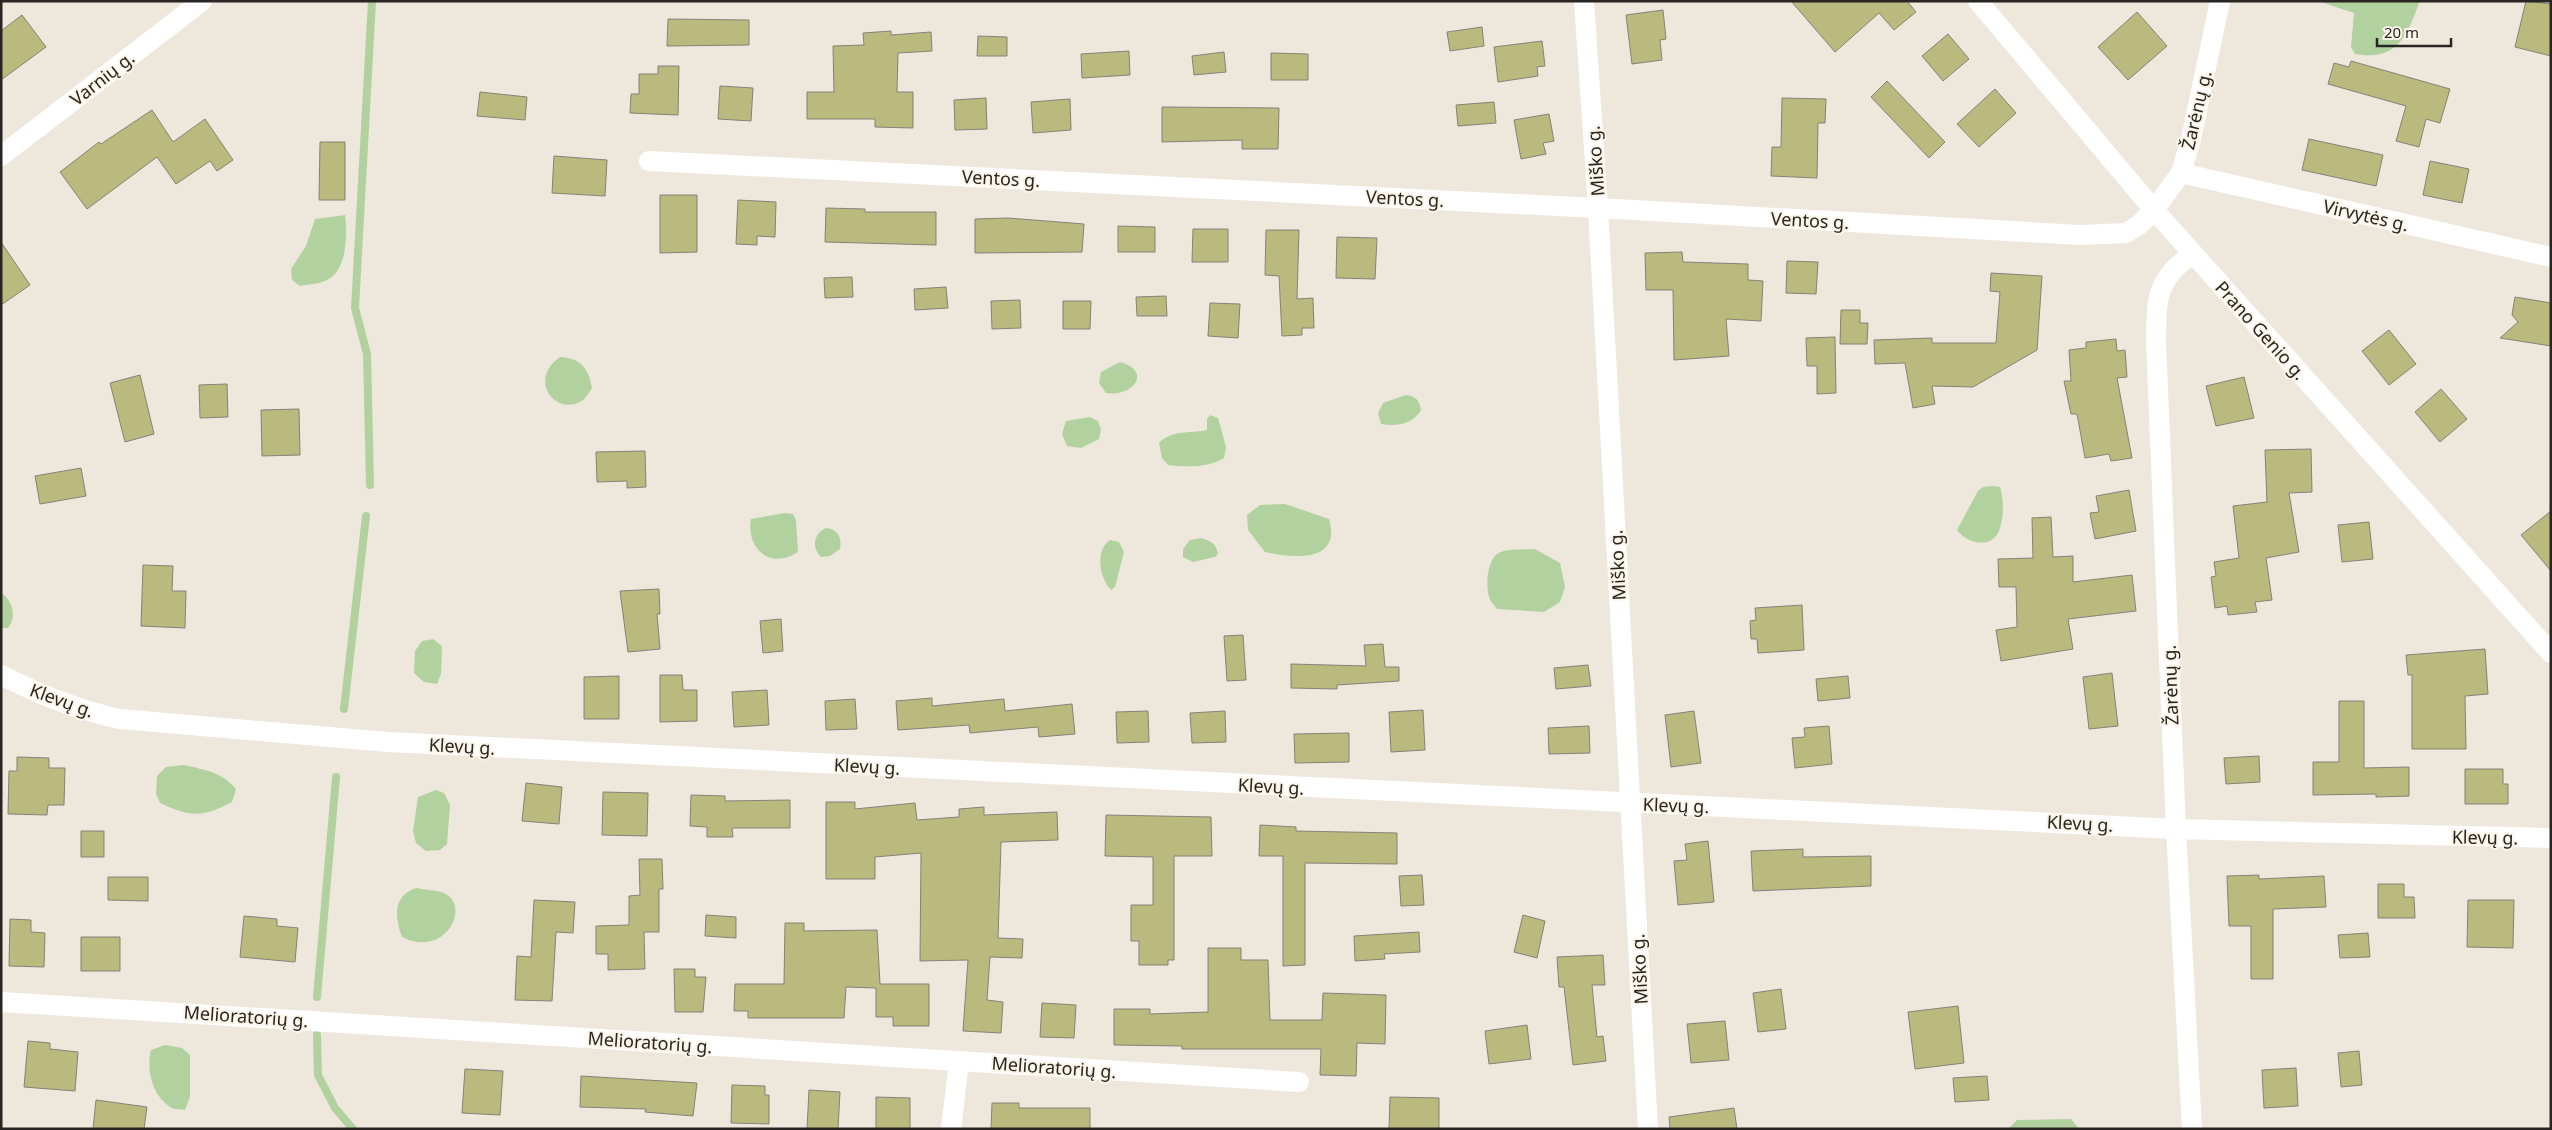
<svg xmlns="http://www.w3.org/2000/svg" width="2552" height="1130" viewBox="0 0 2552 1130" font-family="'Noto Sans',sans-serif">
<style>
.water{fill:#b1d29f}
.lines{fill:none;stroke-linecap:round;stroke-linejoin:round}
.stream{stroke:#b1d29f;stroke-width:8}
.building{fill:#bab97e;stroke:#838378}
.minor{stroke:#fff;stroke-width:20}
.labels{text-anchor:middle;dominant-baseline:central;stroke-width:4;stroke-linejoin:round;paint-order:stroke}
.street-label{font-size:18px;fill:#282522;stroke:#fbf4e9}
</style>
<rect width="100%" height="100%" fill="#eee7dc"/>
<path class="water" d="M 2318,1 L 2420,1 C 2406,37 2398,61 2355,54 L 2351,47 L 2354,13 Z
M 345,215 C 347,233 348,270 327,280 C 320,284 309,284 300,286 L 292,280 L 291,269 L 306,246 L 315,219 Z
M 560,357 C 580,358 589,368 592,388 C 590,391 586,398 583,400 C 558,418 526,381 560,357 Z
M 1120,362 C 1153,371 1133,397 1106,393 L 1099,383 L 1101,372 Z
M 1406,395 C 1417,397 1419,400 1421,410 C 1413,424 1396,427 1381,424 L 1378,413 L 1383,403 Z
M 1210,415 L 1218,418 L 1226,447 L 1224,458 C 1208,468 1187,467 1168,465 L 1162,458 L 1159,443 C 1173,429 1189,434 1207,430 L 1207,419 Z
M 1090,417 L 1098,421 L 1101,430 L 1099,439 L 1081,448 L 1067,446 L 1062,434 L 1066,421 Z
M 1992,486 L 2000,487 C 2004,500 2004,517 1999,531 C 1991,550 1966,543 1957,530 L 1978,491 L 1983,487 Z
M 1285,504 L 1329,519 C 1342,564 1292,558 1265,552 L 1248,530 L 1247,515 L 1260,505 Z
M 785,513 L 793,514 L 796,520 L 798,552 C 770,570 746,549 751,519 Z
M 826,528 C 838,529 842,537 840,549 L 830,556 L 821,557 C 811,548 814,533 826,528 Z
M 1201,538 C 1211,541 1216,543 1218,554 L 1215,557 L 1193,562 L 1183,557 L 1183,549 L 1190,540 Z
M 1110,540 L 1119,542 L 1124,552 L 1115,587 L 1111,590 C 1099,578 1095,550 1110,540 Z
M 1535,549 L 1560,563 L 1565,587 L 1560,602 L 1544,612 L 1497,609 C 1495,606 1491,602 1490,599 C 1485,589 1487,561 1497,554 C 1506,548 1524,550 1535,549 Z
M 1,593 C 13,600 17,617 8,628 L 1,628 Z
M 433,639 L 442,646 L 441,674 L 437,684 L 424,682 L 414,673 L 415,651 L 422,641 Z
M 184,765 C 205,770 222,772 236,789 L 232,802 C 201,818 191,817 160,803 L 156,794 L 157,776 L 166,767 Z
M 436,790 L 444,793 L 450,805 L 447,844 L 440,850 L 426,851 L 416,843 L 413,831 L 418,797 Z
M 417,888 C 425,890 436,890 444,893 C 472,906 445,959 402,937 C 395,918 392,895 417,888 Z
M 165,1045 L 182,1048 L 190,1055 L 190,1097 L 185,1110 C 181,1109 174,1110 170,1107 C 152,1095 146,1070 151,1050 Z
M 2071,1119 L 2079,1129 L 2008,1129 L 2017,1120 Z"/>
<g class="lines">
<path class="stream" d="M 370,485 L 367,354 L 355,308 L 372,1
M 344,709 L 366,516
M 317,997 L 336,777
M 317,1035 L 318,1075 L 335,1108 L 353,1129"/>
</g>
<path class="building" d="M 1791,1 L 1907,1 L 1916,12 L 1894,30 L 1879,13 L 1835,52 Z
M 2526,1 L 2551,4 L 2551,56 L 2515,47 Z
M 1663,10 L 1666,39 L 1660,40 L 1662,60 L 1632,64 L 1626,15 Z
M 2137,12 L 2167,46 L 2128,80 L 2098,47 Z
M 22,15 L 46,47 L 1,80 L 1,31 Z
M 668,19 L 749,20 L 749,45 L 667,46 Z
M 1482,27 L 1484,46 L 1450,51 L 1447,32 Z
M 891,31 L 891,35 L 931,32 L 932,51 L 898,53 L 897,92 L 913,92 L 913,128 L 875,127 L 875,119 L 807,119 L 807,92 L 834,92 L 833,46 L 864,45 L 863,33 Z
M 1948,34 L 1969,59 L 1943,81 L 1922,56 Z
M 978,36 L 1007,37 L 1007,56 L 977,56 Z
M 1542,41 L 1545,66 L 1537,67 L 1538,76 L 1498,82 L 1494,47 Z
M 1129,51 L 1130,75 L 1082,78 L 1081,54 Z
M 1224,52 L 1226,72 L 1194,75 L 1192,56 Z
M 1271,53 L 1308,54 L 1308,80 L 1271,80 Z
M 2351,61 L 2450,89 L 2440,123 L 2426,119 L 2419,147 L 2396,141 L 2406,106 L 2328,84 L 2334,63 L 2349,67 Z
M 658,66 L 679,66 L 678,115 L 630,113 L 631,94 L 639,94 L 639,74 L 658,74 Z
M 1887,81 L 1945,142 L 1929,158 L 1871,97 Z
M 720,86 L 753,88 L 751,121 L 718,119 Z
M 1995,89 L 2016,113 L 1979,147 L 1957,124 Z
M 480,92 L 527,97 L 525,120 L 477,116 Z
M 986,98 L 987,129 L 955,130 L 954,100 Z
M 1782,98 L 1826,99 L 1825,123 L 1818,123 L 1817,178 L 1771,176 L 1772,147 L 1781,147 Z
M 1070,99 L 1071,130 L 1033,133 L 1031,102 Z
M 1494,102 L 1496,123 L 1458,126 L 1456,105 Z
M 1162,107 L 1279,108 L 1278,149 L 1242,149 L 1242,140 L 1162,142 Z
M 152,110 L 173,142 L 205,119 L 233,160 L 217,171 L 210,161 L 176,184 L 157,157 L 87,209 L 60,172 L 99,142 L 101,144 Z
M 1549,114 L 1554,141 L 1543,143 L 1546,154 L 1521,159 L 1514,120 Z
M 2309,139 L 2383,155 L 2376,186 L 2302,170 Z
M 320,142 L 345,142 L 345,200 L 319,200 Z
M 554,156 L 607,160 L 605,196 L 552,193 Z
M 2430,161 L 2469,169 L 2462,203 L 2423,195 Z
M 660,195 L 697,195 L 697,252 L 660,253 Z
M 738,200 L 776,202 L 775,237 L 757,236 L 757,245 L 736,244 Z
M 826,208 L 865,209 L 865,212 L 936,212 L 936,245 L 825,242 Z
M 1008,218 L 1084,224 L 1082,252 L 975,253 L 975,219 Z
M 1118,226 L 1155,227 L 1155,252 L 1118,252 Z
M 1193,229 L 1228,229 L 1228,262 L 1192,262 Z
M 1266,230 L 1299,230 L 1297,299 L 1313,298 L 1314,328 L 1302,328 L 1302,335 L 1282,336 L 1279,276 L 1265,275 Z
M 1337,237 L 1377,238 L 1375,279 L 1336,278 Z
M 1,242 L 30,285 L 1,305 Z
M 1682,252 L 1683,262 L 1748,264 L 1748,280 L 1763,281 L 1761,321 L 1726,319 L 1729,356 L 1674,360 L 1673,290 L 1646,290 L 1645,253 Z
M 1787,261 L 1818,262 L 1816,294 L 1786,293 Z
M 1991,273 L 2042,276 L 2037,350 L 1973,387 L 1932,386 L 1935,404 L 1913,408 L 1905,363 L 1875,364 L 1874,340 L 1932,338 L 1932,343 L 1996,343 L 2000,292 L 1990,291 Z
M 852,277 L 853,297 L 825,298 L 824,278 Z
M 946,287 L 948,308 L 915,310 L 914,289 Z
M 1166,296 L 1167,316 L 1137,316 L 1136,297 Z
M 2515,297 L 2551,303 L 2551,346 L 2500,338 L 2518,322 L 2512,315 Z
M 1020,300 L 1021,328 L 992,329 L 991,301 Z
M 1063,301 L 1091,301 L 1090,329 L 1063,329 Z
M 1210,303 L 1240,304 L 1238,338 L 1208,336 Z
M 1841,310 L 1860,310 L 1860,323 L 1868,323 L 1867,344 L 1840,344 Z
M 2389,330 L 2416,364 L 2389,385 L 2362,351 Z
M 1835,337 L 1836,393 L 1817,394 L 1817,366 L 1807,366 L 1806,338 Z
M 2116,339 L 2117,351 L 2125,350 L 2127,377 L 2117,378 L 2132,458 L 2111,461 L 2109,454 L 2085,458 L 2077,414 L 2071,414 L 2064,381 L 2071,381 L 2069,350 L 2086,348 L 2086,342 Z
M 140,375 L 154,434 L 125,442 L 110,383 Z
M 2244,377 L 2254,418 L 2216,426 L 2206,386 Z
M 227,384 L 228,417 L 200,418 L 199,385 Z
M 2441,389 L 2467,419 L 2440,442 L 2415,412 Z
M 299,409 L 300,455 L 262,456 L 261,410 Z
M 2311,449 L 2312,492 L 2289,493 L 2299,552 L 2266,558 L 2272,600 L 2255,602 L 2257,612 L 2228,615 L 2227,606 L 2215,608 L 2211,577 L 2216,576 L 2214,562 L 2239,558 L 2233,506 L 2267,502 L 2265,450 Z
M 645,451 L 646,487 L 627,488 L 627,481 L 597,482 L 596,452 Z
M 81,468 L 86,496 L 40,504 L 35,476 Z
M 2129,490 L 2136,531 L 2095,539 L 2090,513 L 2099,512 L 2096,496 Z
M 2551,511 L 2551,571 L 2521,535 Z
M 2051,517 L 2053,557 L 2073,556 L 2073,582 L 2132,575 L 2136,611 L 2068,619 L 2073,649 L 2001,661 L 1996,630 L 2017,627 L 2016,587 L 1999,587 L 1998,559 L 2033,558 L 2032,518 Z
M 2369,522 L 2373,559 L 2342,562 L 2338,525 Z
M 143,565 L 173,566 L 172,591 L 186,591 L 185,628 L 141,626 Z
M 659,589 L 660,614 L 657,614 L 660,649 L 628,652 L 620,591 Z
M 1802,605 L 1804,650 L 1758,653 L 1757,639 L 1751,639 L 1750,621 L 1756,620 L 1755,608 Z
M 781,619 L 783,651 L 763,653 L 760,621 Z
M 1243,635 L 1246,680 L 1227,681 L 1224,636 Z
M 1383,644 L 1385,667 L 1399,667 L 1399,681 L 1337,685 L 1337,689 L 1291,688 L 1291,664 L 1366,666 L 1364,645 Z
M 2485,649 L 2488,694 L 2465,696 L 2466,749 L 2412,749 L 2412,675 L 2408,675 L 2406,655 Z
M 1588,665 L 1591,686 L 1556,689 L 1554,668 Z
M 2112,673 L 2118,726 L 2089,729 L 2083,677 Z
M 660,675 L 682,675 L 683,690 L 697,690 L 697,721 L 660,722 Z
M 619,676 L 619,719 L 584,719 L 584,677 Z
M 1848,676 L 1850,698 L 1818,701 L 1816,679 Z
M 767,690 L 769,725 L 734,727 L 732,692 Z
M 932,698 L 932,706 L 1004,699 L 1005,711 L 1072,704 L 1075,734 L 1039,737 L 1038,727 L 970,733 L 969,725 L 898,730 L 896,701 Z
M 855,699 L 857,729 L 826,730 L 825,701 Z
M 2339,701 L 2364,701 L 2364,768 L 2409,767 L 2409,796 L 2376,797 L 2376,794 L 2313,795 L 2313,762 L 2339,762 Z
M 1423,710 L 1425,750 L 1391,752 L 1389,712 Z
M 1148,711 L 1149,742 L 1117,743 L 1116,712 Z
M 1225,711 L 1226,742 L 1192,743 L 1190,713 Z
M 1694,711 L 1701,763 L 1671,767 L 1665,715 Z
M 1589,726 L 1590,753 L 1549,754 L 1548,728 Z
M 1829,726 L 1832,764 L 1795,768 L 1792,738 L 1805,737 L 1804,728 Z
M 1349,733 L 1349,762 L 1295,763 L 1294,734 Z
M 2259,756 L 2260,782 L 2226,784 L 2224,758 Z
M 17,757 L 49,758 L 49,768 L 65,768 L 64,805 L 48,805 L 47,815 L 8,814 L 9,771 L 17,771 Z
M 2465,769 L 2503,769 L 2503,784 L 2508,784 L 2508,804 L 2465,804 Z
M 526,783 L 562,787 L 559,824 L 522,821 Z
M 603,792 L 648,793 L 647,836 L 602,835 Z
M 691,795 L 725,796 L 725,801 L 790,800 L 790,828 L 732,828 L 733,837 L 707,837 L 707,827 L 690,826 Z
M 826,802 L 855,802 L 855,809 L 915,803 L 917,820 L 959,817 L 959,809 L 984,807 L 984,815 L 1057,812 L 1058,840 L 1001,842 L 998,938 L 1023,939 L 1022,958 L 990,957 L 987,1000 L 1003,1002 L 1001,1033 L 963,1031 L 968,960 L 920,961 L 921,853 L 875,857 L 875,879 L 826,879 Z
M 1106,815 L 1211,817 L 1212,856 L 1174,856 L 1174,960 L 1168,960 L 1168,965 L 1139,965 L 1139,941 L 1131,941 L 1131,905 L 1153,905 L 1153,857 L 1105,856 Z
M 1260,825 L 1296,827 L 1296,831 L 1397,833 L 1397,864 L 1305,863 L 1305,965 L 1283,966 L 1283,856 L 1259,856 Z
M 81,831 L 104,831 L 104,857 L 81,857 Z
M 1708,841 L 1714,902 L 1678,905 L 1674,861 L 1687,860 L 1685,844 Z
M 1803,849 L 1803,857 L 1871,856 L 1871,886 L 1753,891 L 1751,851 Z
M 639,859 L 662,859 L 663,889 L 659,889 L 659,932 L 644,932 L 645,969 L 608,970 L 608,954 L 596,954 L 596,926 L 629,925 L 629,896 L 640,895 Z
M 1422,875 L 1424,905 L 1401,906 L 1399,876 Z
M 2259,875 L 2259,879 L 2324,876 L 2326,907 L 2273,909 L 2273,979 L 2251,979 L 2251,926 L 2229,926 L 2227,876 Z
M 108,877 L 148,877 L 148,901 L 108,900 Z
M 2378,884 L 2404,884 L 2404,897 L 2414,897 L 2415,918 L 2378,918 Z
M 534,900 L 575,902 L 573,933 L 556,932 L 552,1001 L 515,1000 L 517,956 L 531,957 Z
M 2468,900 L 2514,900 L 2513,948 L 2467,947 Z
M 706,915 L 736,917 L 736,938 L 705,936 Z
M 1523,915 L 1545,921 L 1537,958 L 1514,952 Z
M 244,916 L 277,919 L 277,926 L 298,928 L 295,962 L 240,957 Z
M 10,919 L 31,920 L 31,932 L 45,933 L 44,967 L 9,966 Z
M 785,923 L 804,923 L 804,931 L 877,930 L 880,984 L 929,984 L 929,1026 L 893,1026 L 893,1017 L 876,1017 L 876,988 L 846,987 L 844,1018 L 748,1018 L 748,1011 L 734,1011 L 735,984 L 784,984 Z
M 1419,932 L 1420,952 L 1384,954 L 1385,959 L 1355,961 L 1354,936 Z
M 2368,933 L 2370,957 L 2340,958 L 2338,935 Z
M 81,937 L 120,937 L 120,971 L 81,971 Z
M 1208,948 L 1241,948 L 1241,960 L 1268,960 L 1270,1020 L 1322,1020 L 1323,993 L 1386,995 L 1385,1044 L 1357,1043 L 1356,1076 L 1320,1075 L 1321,1049 L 1182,1049 L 1182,1046 L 1114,1045 L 1114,1009 L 1150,1009 L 1150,1014 L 1208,1012 Z
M 1603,955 L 1605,985 L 1592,985 L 1597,1037 L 1603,1036 L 1606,1061 L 1573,1065 L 1564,987 L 1559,987 L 1557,957 Z
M 674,969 L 695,969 L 695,977 L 706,977 L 703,1012 L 675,1012 Z
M 1781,989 L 1786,1029 L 1758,1032 L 1753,993 Z
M 1042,1003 L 1076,1005 L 1074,1038 L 1040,1037 Z
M 1958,1006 L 1964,1063 L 1915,1069 L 1908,1012 Z
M 1725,1021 L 1729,1060 L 1691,1063 L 1687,1024 Z
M 1527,1025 L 1531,1059 L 1489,1064 L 1485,1031 Z
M 28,1041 L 50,1043 L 50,1049 L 78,1052 L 75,1091 L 24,1087 Z
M 2359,1051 L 2362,1085 L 2341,1087 L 2338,1053 Z
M 2296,1068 L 2298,1106 L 2264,1108 L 2262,1070 Z
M 465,1069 L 503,1071 L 500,1115 L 462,1113 Z
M 581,1076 L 697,1083 L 693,1116 L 645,1112 L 646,1109 L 580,1107 Z
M 1987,1076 L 1989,1100 L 1955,1102 L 1953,1078 Z
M 732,1085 L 765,1086 L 765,1095 L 769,1095 L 769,1124 L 731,1123 Z
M 809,1090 L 840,1092 L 838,1129 L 807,1129 Z
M 876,1097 L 910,1098 L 910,1129 L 876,1129 Z
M 1390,1097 L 1439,1098 L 1439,1129 L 1389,1129 Z
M 96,1100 L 147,1107 L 144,1129 L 93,1129 Z
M 992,1103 L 1019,1103 L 1019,1108 L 1090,1108 L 1090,1129 L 991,1129 Z
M 1734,1108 L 1737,1129 L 1670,1129 L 1669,1117 Z"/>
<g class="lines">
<path class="minor" d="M 1584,1 L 1598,208 L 1648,1129
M 1978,1 L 2154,210 L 2551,653
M 1,156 L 202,1
M 649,161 L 1598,208 L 2081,235 L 2126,233 L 2139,225 L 2154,210 L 2181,173 L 2191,139 L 2220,1
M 2181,173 L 2551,257
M 1,675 C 40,695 77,710 120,719 L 388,742 L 2176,829 L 2551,838
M 1,1002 L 1299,1082
M 951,1129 L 959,1061
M 2192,1129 L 2176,829 L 2156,341 C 2157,298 2155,281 2192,254"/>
</g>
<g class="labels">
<g class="street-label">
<text transform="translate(102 78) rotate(-38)">Varnių g.</text>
<text transform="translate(2196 110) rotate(-77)">Žarėnų g.</text>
<text transform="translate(1595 161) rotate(-94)">Miško g.</text>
<text transform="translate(1001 178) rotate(3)">Ventos g.</text>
<text transform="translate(1405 198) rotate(3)">Ventos g.</text>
<text transform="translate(2366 215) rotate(13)">Virvytės g.</text>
<text transform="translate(1810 220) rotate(3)">Ventos g.</text>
<text transform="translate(2261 330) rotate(48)">Prano Genio g.</text>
<text transform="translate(1617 565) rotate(-93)">Miško g.</text>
<text transform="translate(2170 685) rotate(-92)">Žarėnų g.</text>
<text transform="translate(62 700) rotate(20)">Klevų g.</text>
<text transform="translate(462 746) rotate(3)">Klevų g.</text>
<text transform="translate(867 766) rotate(3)">Klevų g.</text>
<text transform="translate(1271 786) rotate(3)">Klevų g.</text>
<text transform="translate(1676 805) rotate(2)">Klevų g.</text>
<text transform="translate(2080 823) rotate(3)">Klevų g.</text>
<text transform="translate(2485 837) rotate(1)">Klevų g.</text>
<text transform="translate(1639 969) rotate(-93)">Miško g.</text>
<text transform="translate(246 1016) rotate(4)">Melioratorių g.</text>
<text transform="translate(650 1042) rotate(4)">Melioratorių g.</text>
<text transform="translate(1054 1067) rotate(4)">Melioratorių g.</text>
</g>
</g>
<rect width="2552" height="1130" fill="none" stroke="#282522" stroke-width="5"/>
<path d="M2377 38v8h74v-8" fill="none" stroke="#282522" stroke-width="2.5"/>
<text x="2384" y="38" font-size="15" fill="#282522" stroke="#fbf4e9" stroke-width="4" paint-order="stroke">20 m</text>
</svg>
